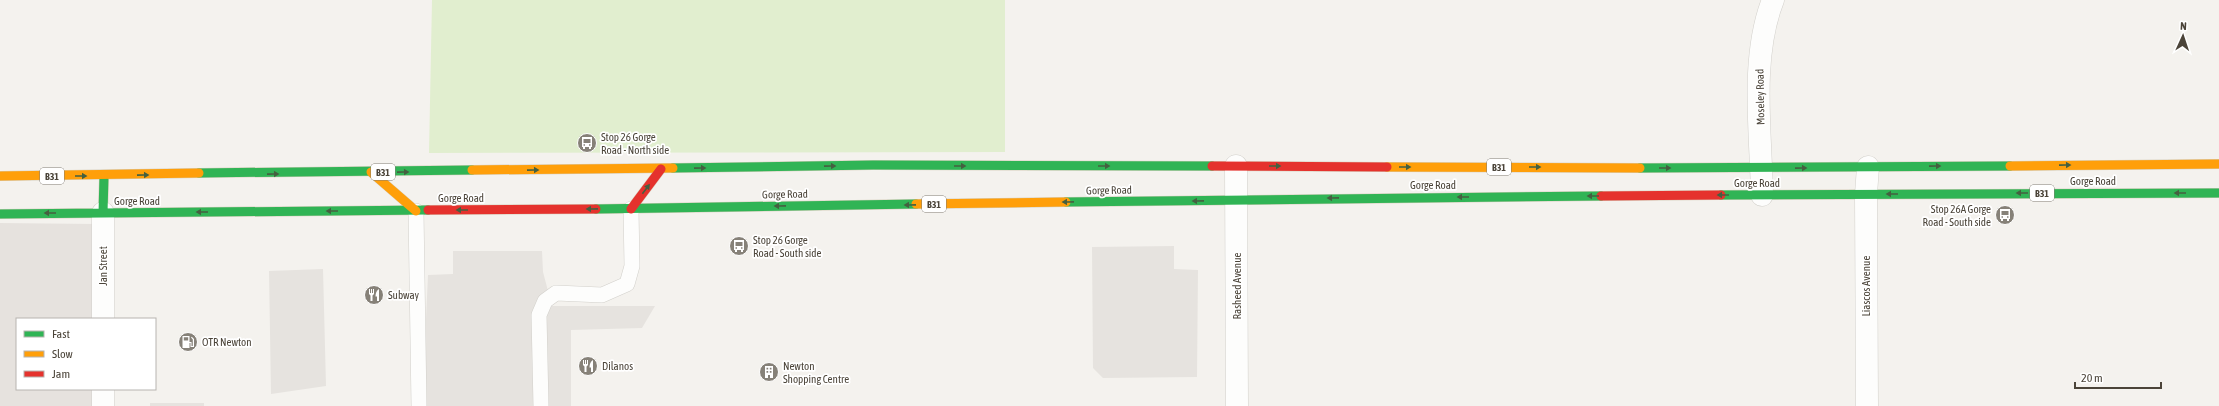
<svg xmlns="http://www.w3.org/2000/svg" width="2219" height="406" viewBox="0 0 2219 406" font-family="'Asap Condensed',sans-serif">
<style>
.industrial{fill:#e6e2de}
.green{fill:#e1eecf}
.parking{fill:#e6e3df}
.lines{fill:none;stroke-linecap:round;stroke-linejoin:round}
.lane-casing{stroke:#d2d0cb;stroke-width:16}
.street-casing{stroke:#d2d0cb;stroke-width:23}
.fast-casing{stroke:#d6cebb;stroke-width:10}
.slow-casing{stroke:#d6cebb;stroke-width:10}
.jam-casing{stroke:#d6cebb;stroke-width:10}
.lane{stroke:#fdfdfc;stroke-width:15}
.street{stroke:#fdfdfc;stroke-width:22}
.fast{stroke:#30b455;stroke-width:9}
.slow{stroke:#ff9f0a;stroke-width:9}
.jam{stroke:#e5322d;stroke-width:9}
.oneway{fill:#446040}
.labels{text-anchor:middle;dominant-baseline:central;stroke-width:3.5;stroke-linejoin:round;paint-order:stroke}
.shield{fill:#fff;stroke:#817c74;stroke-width:1}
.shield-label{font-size:10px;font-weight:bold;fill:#4b4439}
.street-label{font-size:11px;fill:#4b4439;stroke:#fff}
.poi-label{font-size:11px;fill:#4b4439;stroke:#fff;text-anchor:start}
</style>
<rect width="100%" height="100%" fill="#f4f2ee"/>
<path class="industrial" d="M 0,223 L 95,224 L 93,319 L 17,319 L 17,389 L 92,389 L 92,406 L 0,406 Z"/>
<path class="green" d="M 432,0 L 1005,0 L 1005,152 L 429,153 Z"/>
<path class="parking" d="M 1174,246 L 1174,269 L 1198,270 L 1197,377 L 1103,378 L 1093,368 L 1092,247 Z
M 453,251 L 542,251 L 543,272 L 552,306 L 655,306 L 642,328 L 571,330 L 571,406 L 422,406 L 428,275 L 453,274 Z
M 323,269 L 326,386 L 271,394 L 269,271 Z
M 150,403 L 204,403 L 204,406 L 150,406 Z"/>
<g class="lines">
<defs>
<path id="lane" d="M 416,211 L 419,406
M 541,406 L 539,315 L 545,301 L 556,293 L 602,295 L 627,284 L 632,266 L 631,209"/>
<path id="street" d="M 1236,166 L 1237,406
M 1762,195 C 1761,133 1750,58 1773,0
M 103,213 L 103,319
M 103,389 L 103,406
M 1867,406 L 1866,194 L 1868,167"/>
<path id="fast" d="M 673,168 L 873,165 L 1212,166
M 1640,168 L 2010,166
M 199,173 L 472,170
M 1721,195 L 2219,193
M 1066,202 L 1601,196
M 596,209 L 916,204
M 103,213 L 104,176
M 0,214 L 428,210"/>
<path id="slow" d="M 2010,166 L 2219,164
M 1387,167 L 1640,168
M 472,170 L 673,168
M 371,172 L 416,211
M 0,176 L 199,173
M 916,204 L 1066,202"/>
<path id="jam" d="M 1212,166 L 1387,167
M 1601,196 L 1721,195
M 631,209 L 661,169
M 428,210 L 596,209"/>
</defs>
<use href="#lane" class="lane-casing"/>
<use href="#street" class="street-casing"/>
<use href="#fast" class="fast-casing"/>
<use href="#slow" class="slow-casing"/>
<use href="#jam" class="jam-casing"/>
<use href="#lane" class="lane"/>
<use href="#street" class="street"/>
<use href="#fast" class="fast"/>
<use href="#slow" class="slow"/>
<use href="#jam" class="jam"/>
</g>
<defs><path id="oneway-solid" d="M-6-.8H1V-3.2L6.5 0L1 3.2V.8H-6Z"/></defs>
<g class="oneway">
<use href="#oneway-solid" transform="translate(2065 165) rotate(-1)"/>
<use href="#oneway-solid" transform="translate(830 166) rotate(-1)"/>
<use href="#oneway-solid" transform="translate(960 166)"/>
<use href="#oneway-solid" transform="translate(1104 166)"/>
<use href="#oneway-solid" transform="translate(1275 166)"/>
<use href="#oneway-solid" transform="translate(1935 166) rotate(-1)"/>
<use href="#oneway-solid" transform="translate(1405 167)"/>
<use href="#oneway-solid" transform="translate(1535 167)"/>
<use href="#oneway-solid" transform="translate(700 168) rotate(-1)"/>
<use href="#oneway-solid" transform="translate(1665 168)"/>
<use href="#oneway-solid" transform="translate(1801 168) rotate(-1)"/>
<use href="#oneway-solid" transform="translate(533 170) rotate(-1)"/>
<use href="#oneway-solid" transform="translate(403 172) rotate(-1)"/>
<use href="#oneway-solid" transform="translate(273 174) rotate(-1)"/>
<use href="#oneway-solid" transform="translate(143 175) rotate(-1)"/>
<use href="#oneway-solid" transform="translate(81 176)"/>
<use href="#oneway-solid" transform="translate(646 189) rotate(-53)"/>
<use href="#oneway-solid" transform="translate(2022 193) rotate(180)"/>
<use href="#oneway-solid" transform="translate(2180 193) rotate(180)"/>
<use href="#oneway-solid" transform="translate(1892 194) rotate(180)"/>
<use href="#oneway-solid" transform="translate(1723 195) rotate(180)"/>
<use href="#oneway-solid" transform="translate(1593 196) rotate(180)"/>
<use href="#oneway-solid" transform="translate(1463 197) rotate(180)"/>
<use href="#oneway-solid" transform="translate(1333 198) rotate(179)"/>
<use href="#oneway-solid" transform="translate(1198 201) rotate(179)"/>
<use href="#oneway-solid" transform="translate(1068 202) rotate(179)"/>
<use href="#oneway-solid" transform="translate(910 205) rotate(179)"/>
<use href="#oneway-solid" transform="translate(780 206) rotate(179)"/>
<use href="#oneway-solid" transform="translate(592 209) rotate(179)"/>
<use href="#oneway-solid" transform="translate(462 210) rotate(180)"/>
<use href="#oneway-solid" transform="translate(332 211) rotate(180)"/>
<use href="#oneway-solid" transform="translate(202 212) rotate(180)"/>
<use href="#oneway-solid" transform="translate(50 213) rotate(180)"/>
</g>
<defs>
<symbol id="bus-disc" viewBox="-11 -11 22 22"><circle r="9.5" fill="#868178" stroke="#fff"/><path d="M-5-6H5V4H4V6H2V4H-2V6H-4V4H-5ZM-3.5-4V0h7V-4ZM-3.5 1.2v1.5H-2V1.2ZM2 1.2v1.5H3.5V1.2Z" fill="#fff"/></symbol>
<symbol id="restaurant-disc" viewBox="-11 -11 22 22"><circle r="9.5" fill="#868178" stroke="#fff"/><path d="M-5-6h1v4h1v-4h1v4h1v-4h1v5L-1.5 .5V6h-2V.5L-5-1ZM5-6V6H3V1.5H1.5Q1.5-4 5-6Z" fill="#fff"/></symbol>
<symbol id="fuel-disc" viewBox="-11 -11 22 22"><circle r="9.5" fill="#868178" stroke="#fff"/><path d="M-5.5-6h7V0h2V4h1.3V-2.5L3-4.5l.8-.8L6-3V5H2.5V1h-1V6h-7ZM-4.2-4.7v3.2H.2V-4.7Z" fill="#fff"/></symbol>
<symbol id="building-disc" viewBox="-11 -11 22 22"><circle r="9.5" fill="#868178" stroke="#fff"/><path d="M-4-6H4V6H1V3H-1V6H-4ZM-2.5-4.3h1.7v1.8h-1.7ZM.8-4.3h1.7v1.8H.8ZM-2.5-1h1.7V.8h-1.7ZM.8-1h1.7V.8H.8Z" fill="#fff"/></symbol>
</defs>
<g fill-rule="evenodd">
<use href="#bus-disc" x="576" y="132" width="22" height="22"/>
<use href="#bus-disc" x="1994" y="204" width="22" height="22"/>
<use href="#bus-disc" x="728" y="235" width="22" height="22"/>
<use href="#restaurant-disc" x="363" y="284" width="22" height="22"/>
<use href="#fuel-disc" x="177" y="331" width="22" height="22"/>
<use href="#restaurant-disc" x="577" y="355" width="22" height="22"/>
<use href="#building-disc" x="758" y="361" width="22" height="22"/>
</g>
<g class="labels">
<g class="shield">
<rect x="1487" y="159" width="24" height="16" rx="3"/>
<rect x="371" y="164" width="24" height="16" rx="3"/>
<rect x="40" y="168" width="24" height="16" rx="3"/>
<rect x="2030" y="185" width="24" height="16" rx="3"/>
<rect x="922" y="196" width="24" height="16" rx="3"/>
</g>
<g class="shield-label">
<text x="1499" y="167">B31</text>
<text x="383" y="172">B31</text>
<text x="52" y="176">B31</text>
<text x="2042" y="193">B31</text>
<text x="934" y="204">B31</text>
</g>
<g class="street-label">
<text transform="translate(1760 97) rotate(-91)">Moseley Road</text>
<text x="2093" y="181">Gorge Road</text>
<text x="1757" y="183">Gorge Road</text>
<text x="1433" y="185">Gorge Road</text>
<text transform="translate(1109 190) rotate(-1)">Gorge Road</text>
<text transform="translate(785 194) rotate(-1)">Gorge Road</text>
<text x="461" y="198">Gorge Road</text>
<text x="137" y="201">Gorge Road</text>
<text transform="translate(103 266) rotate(-90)">Jan Street</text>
<text transform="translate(1237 286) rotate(-90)">Rasheed Avenue</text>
<text transform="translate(1866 286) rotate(-90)">Liascos Avenue</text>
</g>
<g class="poi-label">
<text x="601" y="137">Stop 26 Gorge<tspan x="601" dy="13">Road - North side</tspan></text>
<text x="1991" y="209" text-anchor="end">Stop 26A Gorge<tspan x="1991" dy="13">Road - South side</tspan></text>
<text x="753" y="240">Stop 26 Gorge<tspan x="753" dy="13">Road - South side</tspan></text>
<text x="388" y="295">Subway</text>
<text x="202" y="342">OTR Newton</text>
<text x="602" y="366">Dilanos</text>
<text x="783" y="366">Newton<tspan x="783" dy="13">Shopping Centre</tspan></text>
</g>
</g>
<rect x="16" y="318" width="140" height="72" fill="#ffffff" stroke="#b7b4b0"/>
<rect x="24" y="331" width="20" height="6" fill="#30b455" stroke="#b7b4b0"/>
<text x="52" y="338" font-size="12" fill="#4b4439">Fast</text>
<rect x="24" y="351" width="20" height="6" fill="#ff9f0a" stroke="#b7b4b0"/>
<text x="52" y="358" font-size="12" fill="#4b4439">Slow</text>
<rect x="24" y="371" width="20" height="6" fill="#e5322d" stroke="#b7b4b0"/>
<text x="52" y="378" font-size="12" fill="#4b4439">Jam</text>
<g transform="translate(2183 36) rotate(3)" stroke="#ffffff" stroke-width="3" paint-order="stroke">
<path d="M0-3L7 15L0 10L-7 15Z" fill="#4b4439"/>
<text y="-6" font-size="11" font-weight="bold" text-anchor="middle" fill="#4b4439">N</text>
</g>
<path d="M2075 382v6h86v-6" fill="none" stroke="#4b4439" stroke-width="2"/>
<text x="2081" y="382" font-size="12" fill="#4b4439" stroke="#ffffff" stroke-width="3" paint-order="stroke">20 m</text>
</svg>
